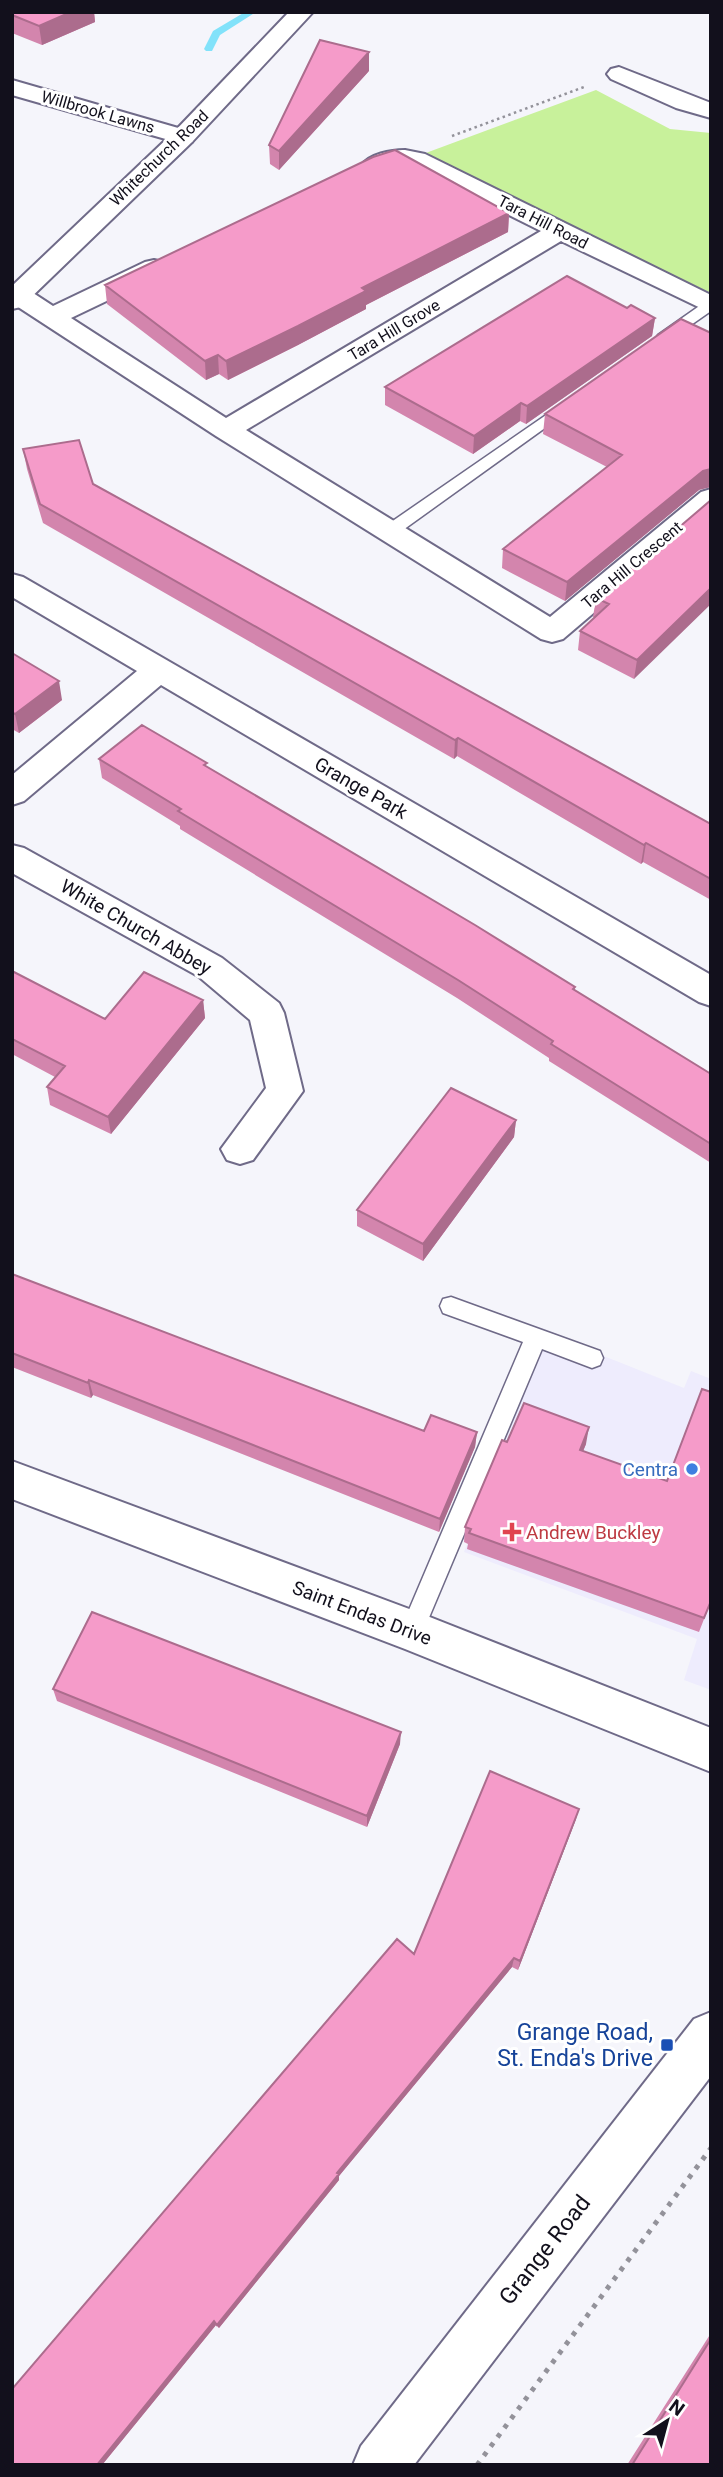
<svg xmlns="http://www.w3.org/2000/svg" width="723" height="2477" viewBox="0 0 723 2477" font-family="Roboto,sans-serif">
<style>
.built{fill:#eeecfd}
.green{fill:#c8f19b}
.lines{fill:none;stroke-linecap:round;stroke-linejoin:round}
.stream{fill:#82e2fa;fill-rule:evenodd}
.service-casing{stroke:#6f6a88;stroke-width:3}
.minor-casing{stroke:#6f6a88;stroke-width:4}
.tertiary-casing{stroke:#6f6a88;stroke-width:4}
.secondary-casing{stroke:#6f6a88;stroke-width:4}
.path-far1{stroke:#93929a;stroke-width:2.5;stroke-dasharray:2.5 3.5;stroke-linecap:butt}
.path{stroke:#93929a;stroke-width:5;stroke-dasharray:4.5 7;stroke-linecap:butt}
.service{fill:#fff;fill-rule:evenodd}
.minor{fill:#fff;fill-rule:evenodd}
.tertiary{fill:#fff;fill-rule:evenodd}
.secondary{fill:#fff;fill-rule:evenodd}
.wall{fill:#d385ad}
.shaded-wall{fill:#ac6c8d}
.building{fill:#f59bc9;stroke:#ac6c8d;stroke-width:2}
.shop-dot{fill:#3f7fe0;stroke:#fff;stroke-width:2.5}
.health-dot{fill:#e0444e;stroke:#fff;stroke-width:2.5}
.transit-dot{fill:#1a4fb4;stroke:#fff;stroke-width:2.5}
.labels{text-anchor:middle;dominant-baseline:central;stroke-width:6;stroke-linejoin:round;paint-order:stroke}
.far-street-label{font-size:16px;fill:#12101c;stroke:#fff}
.street-label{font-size:19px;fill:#12101c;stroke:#fff}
.shop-label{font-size:19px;fill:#366cbe;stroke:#fff;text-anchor:end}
.health-label{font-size:19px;fill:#be3a42;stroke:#fff;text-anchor:start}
.near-transit-label{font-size:23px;fill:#164399;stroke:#fff;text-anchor:end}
.near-street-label{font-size:23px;fill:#12101c;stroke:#fff}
</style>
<rect width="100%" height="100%" fill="#f5f5fb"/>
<path class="built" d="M 546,1333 L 684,1388 L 691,1371 L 711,1379 L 711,1690 L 684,1680 L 697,1639 L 464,1552 Z"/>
<path class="green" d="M 596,90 L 670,129 L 711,133 L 711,293 L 415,157 Z"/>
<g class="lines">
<path class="stream" d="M 245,12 L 256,12 L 220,35 L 212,51 L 206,51 L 204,49 L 213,31 Z"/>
<defs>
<path id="service" d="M 711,301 L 711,311 L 668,341 L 658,341 L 656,338 L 658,335 L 705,302 Z
M 565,402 L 570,404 L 573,407 L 570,410 L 396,535 L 384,535 L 382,531 L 384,527 Z
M 451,1297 L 600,1351 L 603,1358 L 600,1365 L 592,1368 L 542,1349 L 420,1639 L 412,1642 L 404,1639 L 400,1631 L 523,1342 L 443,1313 L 440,1306 L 443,1299 Z"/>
<path id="minor" d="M 619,67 L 711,103 L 711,118 L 676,108 L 611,79 L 607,74 L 611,69 Z
M 12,80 L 192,132 L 195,137 L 192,142 L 183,144 L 12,95 Z
M 405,150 L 425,154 L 711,295 L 711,313 L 561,241 L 246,430 L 550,617 L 701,492 L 711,489 L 711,513 L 563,639 L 552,642 L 541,639 L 216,436 L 12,303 L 12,288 L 27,289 L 53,306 L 145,262 L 154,260 L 163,262 L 167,268 L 163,274 L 71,318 L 226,418 L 541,231 L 408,165 C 392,164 380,175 364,171 L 361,166 C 369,154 391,150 405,150 Z
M 12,574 L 23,577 L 711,975 L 711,1006 L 699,1002 L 161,685 L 24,801 L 12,805 L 12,775 L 137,671 L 12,597 Z
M 12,845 L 24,848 L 222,958 L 279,1003 L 284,1013 L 303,1091 L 253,1160 L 240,1164 L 227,1160 L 221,1149 L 266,1088 L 250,1020 L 198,976 L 12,873 Z
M 12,1461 L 412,1610 L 711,1728 L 711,1772 L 405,1649 L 12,1499 Z"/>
<path id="tertiary" d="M 289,12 L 313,12 L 192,142 L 21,307 L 12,309 L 12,286 L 174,132 Z"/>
<path id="secondary" d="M 711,2012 L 711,2076 L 414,2465 L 353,2465 L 361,2446 L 694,2019 Z"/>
</defs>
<use href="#service" class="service-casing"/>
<use href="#minor" class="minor-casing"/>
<use href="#tertiary" class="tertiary-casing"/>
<use href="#secondary" class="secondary-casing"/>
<path class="path-far1" d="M 452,136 L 584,87"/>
<path class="path" d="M 477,2465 L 711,2148"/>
<use href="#service" class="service"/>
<use href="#minor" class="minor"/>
<use href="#tertiary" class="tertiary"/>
<use href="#secondary" class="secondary"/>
</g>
<path class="wall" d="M 12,12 L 94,12 L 95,22 L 42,45 L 12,33 Z
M 369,71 L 279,170 L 270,164 L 269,145 Z
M 509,213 L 508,232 L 366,305 L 366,309 L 298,345 L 228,380 L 219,374 L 206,380 L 107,304 L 105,285 Z
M 627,308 L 655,318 L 652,336 L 526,424 L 520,421 L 473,454 L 385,405 L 385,387 Z
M 545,414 L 699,490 L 565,601 L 502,568 L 503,549 L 607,467 L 543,434 Z
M 23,449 L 93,484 L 711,824 L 711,900 L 643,862 L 641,864 L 457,756 L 454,759 L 43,523 L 27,469 Z
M 711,500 L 634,679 L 578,650 L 580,631 L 595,617 L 593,617 L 596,598 Z
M 12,653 L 62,700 L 19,733 L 12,729 Z
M 99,759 L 207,767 L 575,987 L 575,991 L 711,1074 L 711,1163 L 549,1061 L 549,1058 L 457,998 L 180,829 L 180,826 L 102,778 Z
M 12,971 L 105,1019 L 203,1000 L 205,1018 L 111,1134 L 50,1105 L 47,1087 L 55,1077 L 12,1054 Z
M 516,1120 L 514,1137 L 423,1261 L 357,1226 L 357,1210 Z
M 12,1274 L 424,1431 L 477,1432 L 475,1447 L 439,1532 L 93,1395 L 91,1398 L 12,1367 Z
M 507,1442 L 586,1444 L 583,1451 L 711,1601 L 699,1632 L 467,1549 L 468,1544 L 464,1542 L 465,1527 Z
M 53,1689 L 400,1744 L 367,1827 L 57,1701 Z
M 576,1819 L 518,1970 L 512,1967 L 339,2176 L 339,2180 L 219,2328 L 216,2325 L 102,2465 L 12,2465 L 414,1954 Z
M 711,2333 L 711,2465 L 627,2465 Z"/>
<path class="shaded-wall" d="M 71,12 L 94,12 L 95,22 L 42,45 L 39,26 Z
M 369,52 L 369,71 L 279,170 L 279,151 Z
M 509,213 L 508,232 L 366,305 L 366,309 L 298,345 L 228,380 L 226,361 L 362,288 Z
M 655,318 L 652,336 L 526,424 L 527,406 Z
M 218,355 L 219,374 L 206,380 L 205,361 Z
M 521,403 L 520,421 L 473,454 L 474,436 Z
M 711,469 L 711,487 L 699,490 L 565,601 L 567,582 L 703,471 Z
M 711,588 L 711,604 L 634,679 L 637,660 Z
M 59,681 L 62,700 L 19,733 L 15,714 Z
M 458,738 L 457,756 L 454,759 L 455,740 Z
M 646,843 L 643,862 L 641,864 L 644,845 Z
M 203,1000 L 205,1018 L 111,1134 L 108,1117 Z
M 516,1120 L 514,1137 L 423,1261 L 423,1244 Z
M 89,1380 L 93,1395 L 91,1398 L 88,1383 Z
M 589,1427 L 586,1444 L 577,1466 L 580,1450 Z
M 477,1432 L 475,1447 L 439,1532 L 440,1519 Z
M 401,1732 L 400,1744 L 367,1827 L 367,1816 Z
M 579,1809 L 576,1819 L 518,1970 L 520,1961 Z
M 514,1958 L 512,1967 L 339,2176 L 339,2180 L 219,2328 L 217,2325 L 337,2173 Z
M 214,2321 L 216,2325 L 102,2465 L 97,2465 Z"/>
<path class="building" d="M 12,12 L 71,12 L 39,26 L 12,15 Z
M 320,40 L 369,52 L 279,151 L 269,145 Z
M 395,150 L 509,213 L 362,288 L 366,291 L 298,326 L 226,361 L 218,355 L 205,361 L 105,285 L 373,157 Z
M 567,276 L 627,308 L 631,305 L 655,318 L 527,406 L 521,403 L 474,436 L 385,387 Z
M 681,319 L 711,333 L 711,469 L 703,471 L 567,582 L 503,549 L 622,455 L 545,414 Z
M 79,440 L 93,484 L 711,824 L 711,879 L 646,843 L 644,845 L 458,738 L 455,740 L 40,504 L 23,449 Z
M 711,500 L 711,588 L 637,660 L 580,631 L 609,604 L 596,598 Z
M 12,653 L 59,681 L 15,714 L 12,712 Z
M 142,725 L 207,763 L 204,765 L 475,925 L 575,987 L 573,989 L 711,1074 L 711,1144 L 551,1044 L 553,1041 L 458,980 L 178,811 L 181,809 L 99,759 Z
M 12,971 L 105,1019 L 144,972 L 203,1000 L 108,1117 L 47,1087 L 65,1066 L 12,1039 Z
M 451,1088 L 516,1120 L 423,1244 L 357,1210 Z
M 12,1274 L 424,1431 L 431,1415 L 477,1432 L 440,1519 L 89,1380 L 88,1383 L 12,1353 Z
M 702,1389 L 711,1392 L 711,1601 L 704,1618 L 469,1533 L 471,1529 L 465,1527 L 502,1440 L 507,1442 L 524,1403 L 589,1427 L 580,1450 L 667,1481 Z
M 92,1612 L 401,1732 L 367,1816 L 53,1689 Z
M 490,1771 L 579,1809 L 520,1961 L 514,1958 L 337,2173 L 339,2174 L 217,2325 L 214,2321 L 97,2465 L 12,2465 L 12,2389 L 397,1939 L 414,1954 Z
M 711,2339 L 711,2465 L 632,2465 Z"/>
<circle class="shop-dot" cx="692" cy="1469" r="7"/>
<path class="health-dot" d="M508.5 1521.5h7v7h7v7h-7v7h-7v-7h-7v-7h7z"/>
<rect class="transit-dot" x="660" y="2038" width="14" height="14" rx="3.5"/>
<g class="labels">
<g class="far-street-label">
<text transform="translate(98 112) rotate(16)">Willbrook Lawns</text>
<text transform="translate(159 158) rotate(-44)">Whitechurch Road</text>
<text transform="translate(543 222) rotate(27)">Tara Hill Road</text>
<text transform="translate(394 330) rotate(-31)">Tara Hill Grove</text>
<text transform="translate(632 565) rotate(-40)">Tara Hill Crescent</text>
</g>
<g class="street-label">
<text transform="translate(361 788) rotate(30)">Grange Park</text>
<text transform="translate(136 927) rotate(30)">White Church Abbey</text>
<text transform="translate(362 1613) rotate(21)">Saint Endas Drive</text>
</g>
<g class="shop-label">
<text x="678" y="1469">Centra</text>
</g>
<g class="health-label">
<text x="526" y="1532">Andrew Buckley</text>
</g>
<g class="near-transit-label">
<text x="653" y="2032">Grange Road,<tspan x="653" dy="26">St. Enda's Drive</tspan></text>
</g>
<g class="near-street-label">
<text transform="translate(545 2250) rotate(-52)">Grange Road</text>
</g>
</g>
<rect width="723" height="2477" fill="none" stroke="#12101c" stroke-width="28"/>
<g transform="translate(667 2421) rotate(36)" stroke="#ffffff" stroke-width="5" paint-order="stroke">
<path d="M0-5L12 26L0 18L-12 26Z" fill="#12101c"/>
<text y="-10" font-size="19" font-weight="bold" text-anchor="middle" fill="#12101c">N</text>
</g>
</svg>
